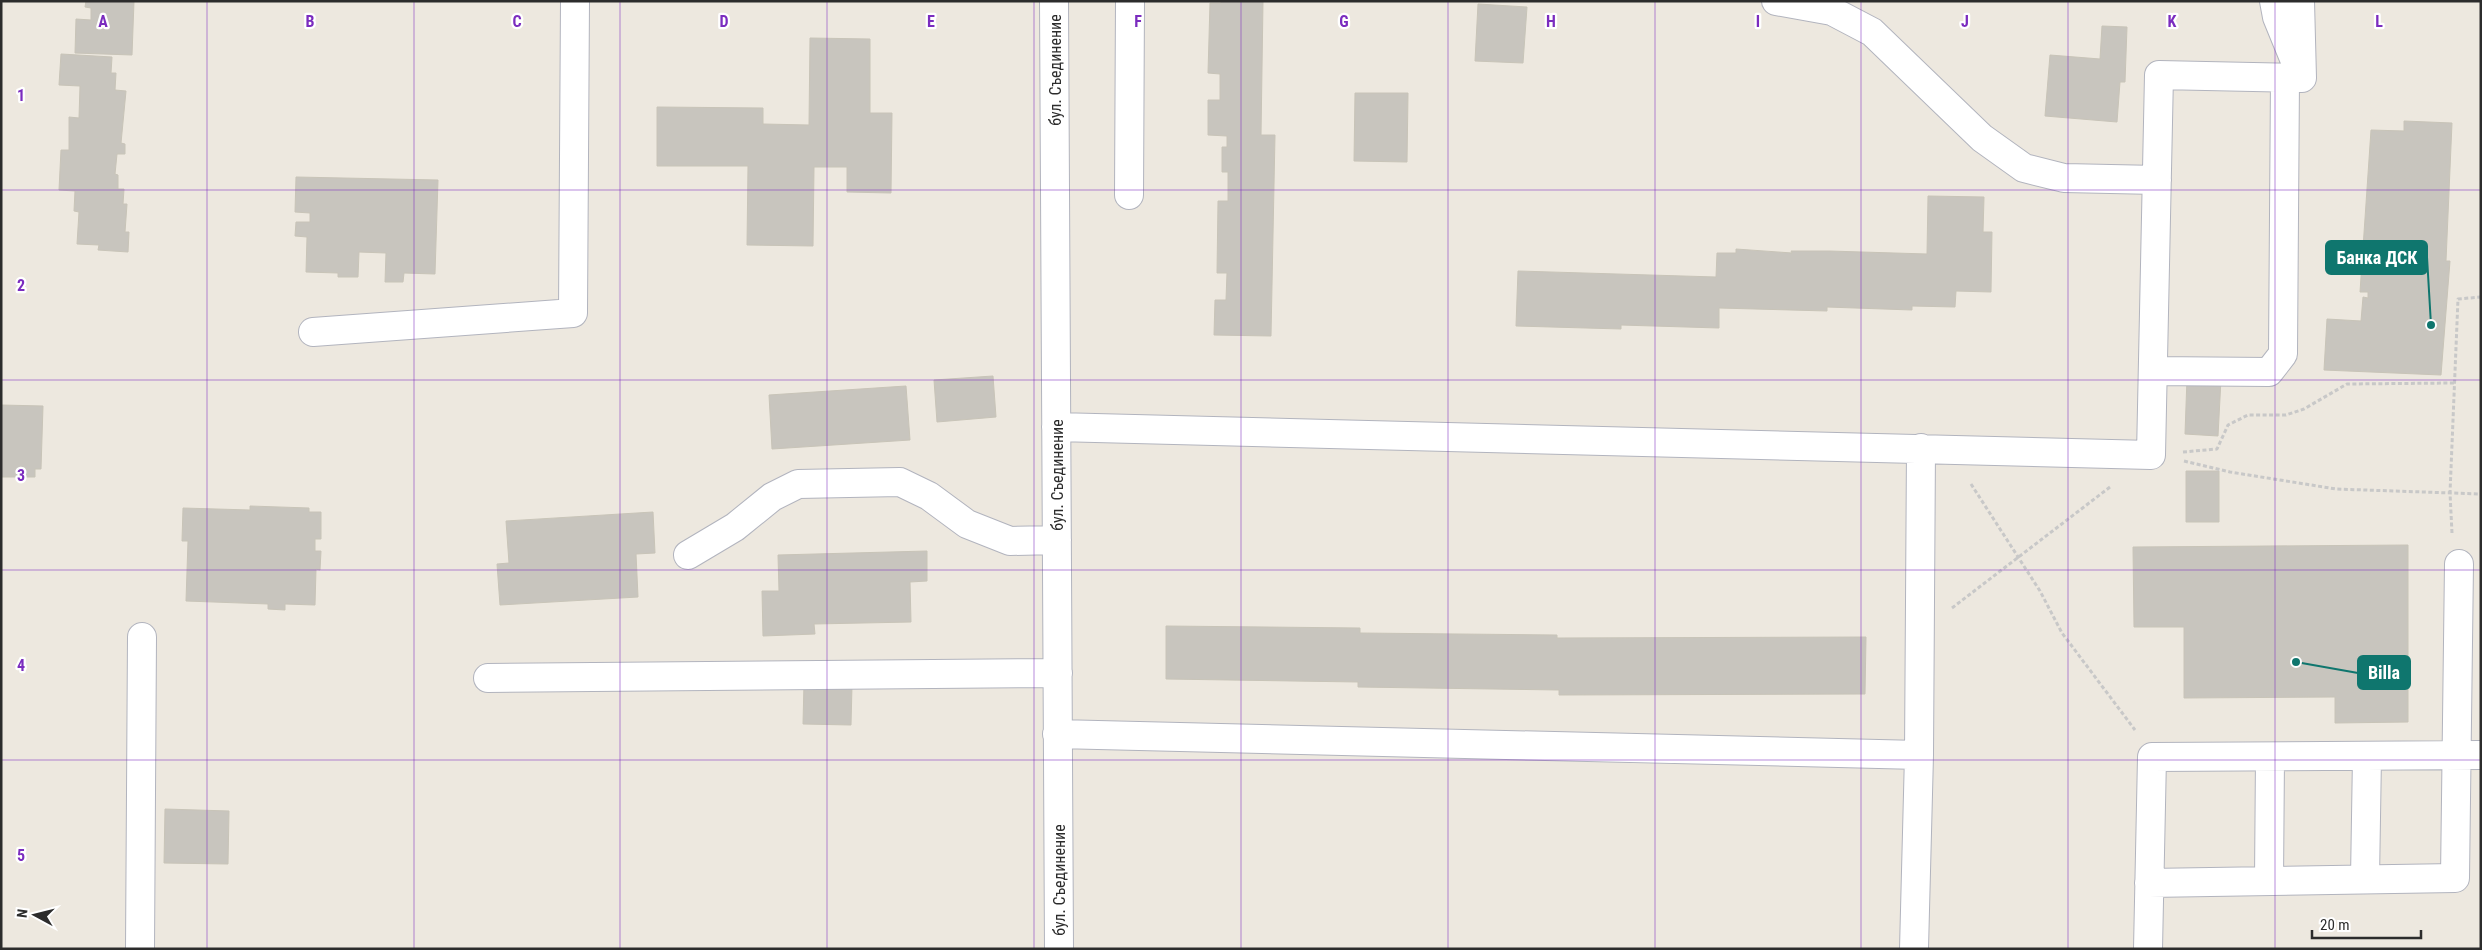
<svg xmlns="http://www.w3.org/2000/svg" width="2482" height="950" viewBox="0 0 2482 950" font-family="'Roboto Condensed',sans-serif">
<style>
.building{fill:#c8c5be;stroke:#c8c4b8}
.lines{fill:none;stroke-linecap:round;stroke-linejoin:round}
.minor-casing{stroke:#b2b4be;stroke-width:30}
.path{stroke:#c8c8c8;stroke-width:3;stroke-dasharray:4 2.5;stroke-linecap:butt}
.minor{stroke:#fff;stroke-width:28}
.grid{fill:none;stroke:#7b2cbf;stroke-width:1;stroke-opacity:0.55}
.labels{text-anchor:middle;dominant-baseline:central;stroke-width:4.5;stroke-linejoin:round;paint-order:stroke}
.street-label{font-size:16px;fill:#2c2c2c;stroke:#fff}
.grid-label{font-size:16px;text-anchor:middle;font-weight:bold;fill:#7b2cbf;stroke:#fff;stroke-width:4.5;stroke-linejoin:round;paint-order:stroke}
.leader{fill:none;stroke:#0f766e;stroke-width:2}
.callout-dot{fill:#0f766e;stroke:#fff;stroke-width:2}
.callout{fill:#0f766e;stroke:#0f766e;stroke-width:2}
.callout-label{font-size:18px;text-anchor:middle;font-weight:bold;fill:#fff}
</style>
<rect width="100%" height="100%" fill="#ede8df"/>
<path class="building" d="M 86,1 L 134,1 L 132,55 L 75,53 L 76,19 L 91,20 L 91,8 L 85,7 Z
M 1221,1 L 1263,1 L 1261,135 L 1275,135 L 1271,336 L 1214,335 L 1215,300 L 1226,300 L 1227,273 L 1217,273 L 1218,201 L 1228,201 L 1228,172 L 1222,172 L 1222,147 L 1227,147 L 1227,136 L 1208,135 L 1208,100 L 1220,100 L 1220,74 L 1208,73 L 1210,3 L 1221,3 Z
M 1478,4 L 1527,7 L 1523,63 L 1475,61 Z
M 2102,26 L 2127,27 L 2125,82 L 2120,82 L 2117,122 L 2045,116 L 2050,55 L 2100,59 Z
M 810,38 L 870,39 L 870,113 L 892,113 L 891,193 L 847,192 L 847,167 L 814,167 L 813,246 L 747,245 L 748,166 L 657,166 L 657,107 L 763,108 L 763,124 L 809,125 Z
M 61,54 L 112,57 L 111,73 L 116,73 L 115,90 L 126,91 L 121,143 L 125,144 L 125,154 L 117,154 L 115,174 L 118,175 L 118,189 L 124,189 L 123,204 L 127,204 L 125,232 L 129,232 L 128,252 L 98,250 L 99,245 L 77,244 L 79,212 L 74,211 L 75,191 L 59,190 L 61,150 L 69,150 L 69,117 L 79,118 L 80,86 L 59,85 Z
M 1355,93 L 1408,93 L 1407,162 L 1354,161 Z
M 2404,121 L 2452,123 L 2446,261 L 2450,261 L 2441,375 L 2324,370 L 2327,319 L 2361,321 L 2363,297 L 2368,298 L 2368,292 L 2360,292 L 2371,130 L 2404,131 Z
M 296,177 L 438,180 L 435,274 L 404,273 L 403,282 L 385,282 L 386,253 L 359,252 L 358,277 L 338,277 L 338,273 L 306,272 L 307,237 L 295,236 L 296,222 L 310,222 L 310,213 L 295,212 Z
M 1928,196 L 1984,197 L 1983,232 L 1992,232 L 1991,292 L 1956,291 L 1955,307 L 1912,306 L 1912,310 L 1827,307 L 1827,311 L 1719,308 L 1719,328 L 1621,325 L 1621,329 L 1516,326 L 1518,271 L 1716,277 L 1717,253 L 1736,253 L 1736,249 L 1792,253 L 1791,251 L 1829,251 L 1927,254 Z
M 993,376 L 996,417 L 937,422 L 934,380 Z
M 2187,378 L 2221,379 L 2218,436 L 2185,434 Z
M 906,386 L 910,440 L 772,449 L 769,395 Z
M 1,405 L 43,406 L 41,469 L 35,469 L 35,477 L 1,477 Z
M 2186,471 L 2219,471 L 2219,522 L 2186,522 Z
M 250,506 L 309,508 L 309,512 L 321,512 L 321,539 L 315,539 L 315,551 L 321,551 L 320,570 L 316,569 L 315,605 L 285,604 L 285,610 L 268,609 L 268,604 L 186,601 L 188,541 L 182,541 L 183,508 L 250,510 Z
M 653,512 L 655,553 L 636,554 L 638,597 L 500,605 L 497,564 L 509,563 L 506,521 Z
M 2408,545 L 2408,722 L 2335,723 L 2335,697 L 2184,698 L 2184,627 L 2134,627 L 2133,547 Z
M 927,551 L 927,581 L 910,582 L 911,622 L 814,624 L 815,634 L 763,636 L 762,591 L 779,591 L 778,555 Z
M 1166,626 L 1360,628 L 1360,633 L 1557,635 L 1557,638 L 1866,637 L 1865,694 L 1559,695 L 1559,690 L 1358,687 L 1358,682 L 1166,679 Z
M 804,683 L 852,685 L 851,725 L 803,724 Z
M 165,809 L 229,811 L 228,864 L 164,863 Z"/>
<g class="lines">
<defs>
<path id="minor" d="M 1054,1 L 1059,949
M 1776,1 L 1832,11 L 1872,32 L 1982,138 L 2024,168 L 2064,178 L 2157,180
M 2274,1 L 2277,17 L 2295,61
M 1129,195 L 1130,1
M 313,332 L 573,313 L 575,1
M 2153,371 L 2269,372 L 2283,354 L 2285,78
M 1056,427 L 2151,455 L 2159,75 L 2302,78 L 2300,1
M 688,555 L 735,527 L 772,497 L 798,484 L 900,482 L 929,496 L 967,524 L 1010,541 L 1057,540
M 488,678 L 1058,673
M 1057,734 L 1919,755
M 2365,879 L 2367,756
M 2269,881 L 2270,757
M 2149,883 L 2455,878 L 2459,564
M 140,949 L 142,637
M 1914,949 L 1919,755 L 1921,448
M 2148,949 L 2152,757 L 2481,755"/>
</defs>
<use href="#minor" class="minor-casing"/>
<path class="path" d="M 2183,452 L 2217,449 L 2228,425 L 2248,415 L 2286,415 L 2304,409 L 2347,384 L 2454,383
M 2184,461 L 2230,472 L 2336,489 L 2481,494
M 1971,484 L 2040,591 L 2062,633 L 2135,730
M 2452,533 L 2450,493 L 2458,299 L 2481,297
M 1952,608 L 2110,487"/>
<use href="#minor" class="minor"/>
</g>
<path class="grid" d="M 207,1 L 207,949M 414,1 L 414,949M 620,1 L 620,949M 827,1 L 827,949M 1034,1 L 1034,949M 1241,1 L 1241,949M 1448,1 L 1448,949M 1655,1 L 1655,949M 1861,1 L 1861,949M 2068,1 L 2068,949M 2275,1 L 2275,949M 1,190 L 2481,190M 1,380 L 2481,380M 1,570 L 2481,570M 1,760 L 2481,760"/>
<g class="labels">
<g class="street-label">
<text transform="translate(1055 70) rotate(-90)">бул. Съединение</text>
<text transform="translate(1057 475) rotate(-90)">бул. Съединение</text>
<text transform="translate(1059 880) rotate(-90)">бул. Съединение</text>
</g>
</g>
<g class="grid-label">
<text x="103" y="27">A</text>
<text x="310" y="27">B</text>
<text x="517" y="27">C</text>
<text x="724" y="27">D</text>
<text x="931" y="27">E</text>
<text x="1138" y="27">F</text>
<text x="1344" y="27">G</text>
<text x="1551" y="27">H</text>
<text x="1758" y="27">I</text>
<text x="1965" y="27">J</text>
<text x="2172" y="27">K</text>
<text x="2379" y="27">L</text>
<text x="21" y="101">1</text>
<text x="21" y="291">2</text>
<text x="21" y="481">3</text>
<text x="21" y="671">4</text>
<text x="21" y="861">5</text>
</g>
<path class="leader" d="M2431 325L2427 257M2296 662L2358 673"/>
<g class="callout-dot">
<circle cx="2431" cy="325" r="5"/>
<circle cx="2296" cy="662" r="5"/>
</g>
<g class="callout">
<rect x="2326" y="241" width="101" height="33" rx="5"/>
<rect x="2358" y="656" width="52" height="33" rx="5"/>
</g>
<g class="callout-label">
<text x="2377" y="264">Банка ДСК</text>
<text x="2384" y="679">Billa</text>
</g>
<rect width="2482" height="950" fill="none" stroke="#2c2c2c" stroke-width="5"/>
<g transform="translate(35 915) rotate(277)" stroke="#ffffff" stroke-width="4" paint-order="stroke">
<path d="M0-4L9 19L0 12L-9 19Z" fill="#2c2c2c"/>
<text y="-8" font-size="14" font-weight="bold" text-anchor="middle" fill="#2c2c2c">N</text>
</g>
<path d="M2312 930v8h109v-8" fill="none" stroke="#2c2c2c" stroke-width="2.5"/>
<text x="2320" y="930" font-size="15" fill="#2c2c2c" stroke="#ffffff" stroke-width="4" paint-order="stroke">20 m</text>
</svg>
